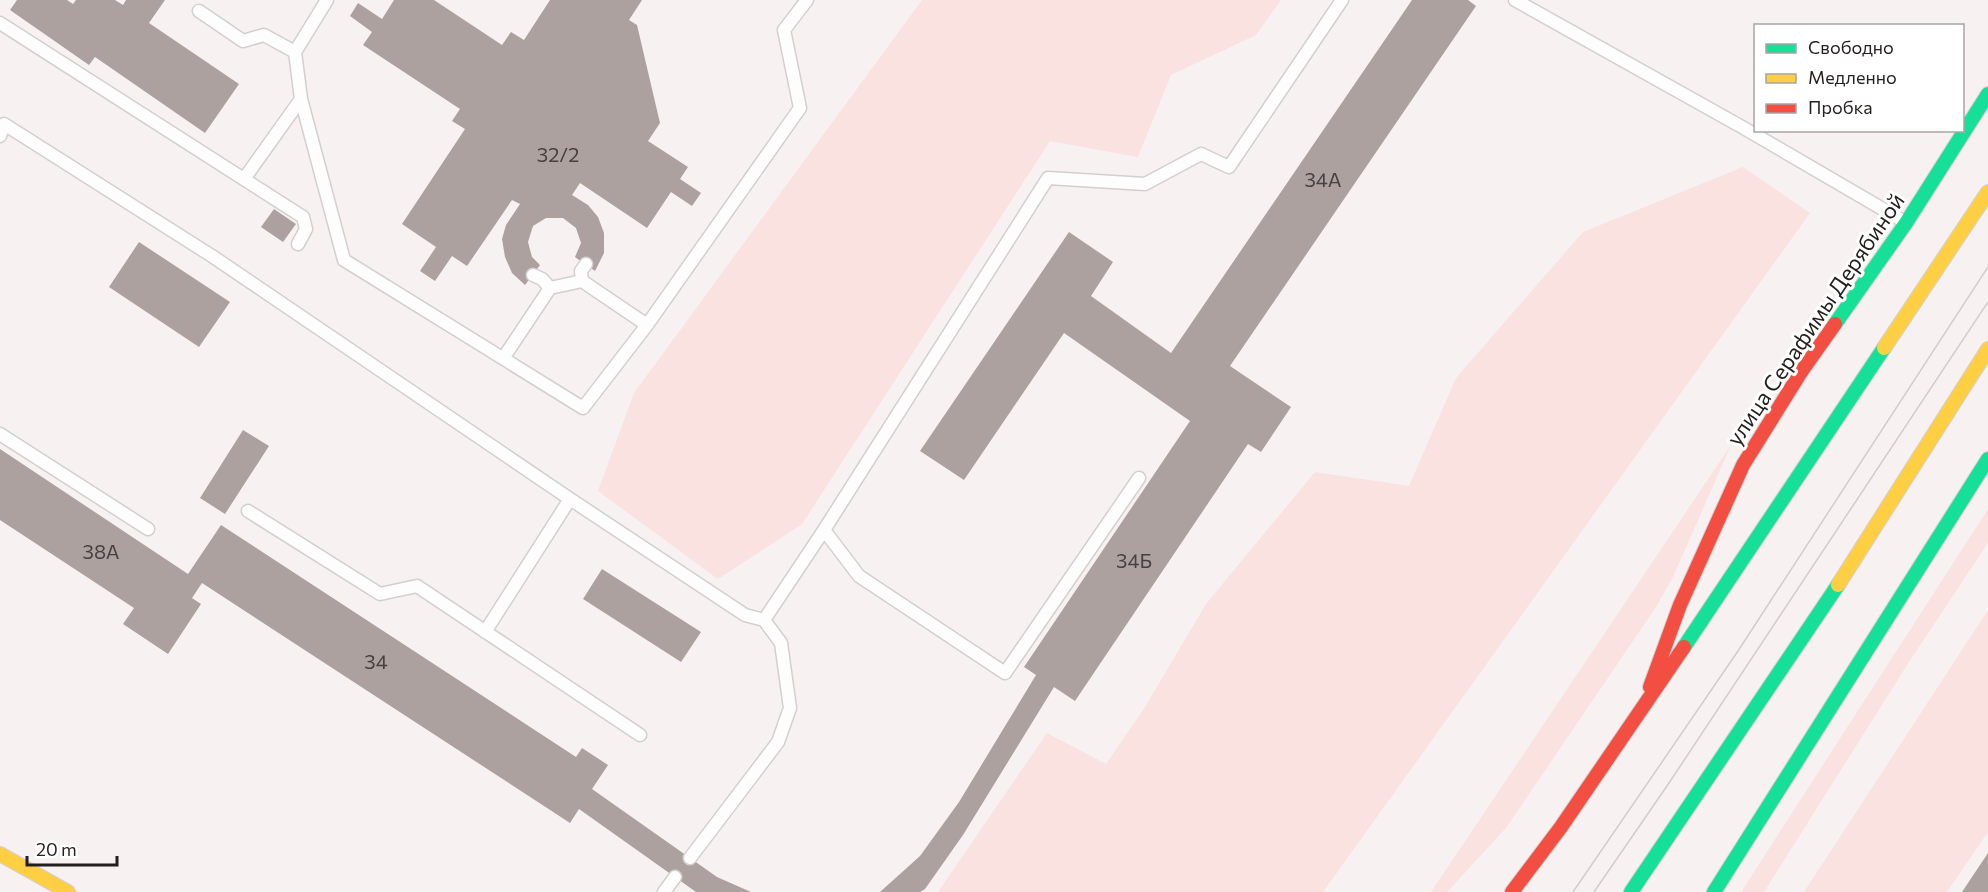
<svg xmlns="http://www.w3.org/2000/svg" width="1988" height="892" viewBox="0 0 1988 892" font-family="Commissioner,sans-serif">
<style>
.green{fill:#fae2e0}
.building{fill:#ada1a0}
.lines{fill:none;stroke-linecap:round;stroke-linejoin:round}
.lane-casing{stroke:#d4cfcf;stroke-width:15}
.fast-casing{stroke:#d4cfcf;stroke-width:16}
.slow-casing{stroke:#d4cfcf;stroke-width:16}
.jam-casing{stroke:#d4cfcf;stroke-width:16}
.lane{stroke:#fefdfd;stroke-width:12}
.fast{stroke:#16e098;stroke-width:14}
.slow{stroke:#ffcf43;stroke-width:14}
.jam{stroke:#f24e42;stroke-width:14}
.tram{stroke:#cfcdcd;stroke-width:1.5}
.labels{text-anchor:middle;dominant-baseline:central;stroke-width:6;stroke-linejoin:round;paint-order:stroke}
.number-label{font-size:20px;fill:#46403e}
.street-label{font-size:22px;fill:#231f1e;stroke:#fff}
</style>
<rect width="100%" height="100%" fill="#f7f1f1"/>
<path class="green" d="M 922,0 L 1281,0 L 1256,35 L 1171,75 L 1138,157 L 1050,141 L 802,524 L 718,579 L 598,491 L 634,393 Z
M 1743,167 L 1810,213 L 1323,892 L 938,892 L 1047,733 L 1106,764 L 1145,707 L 1206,604 L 1315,472 L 1409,486 L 1456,378 L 1583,232 Z
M 1731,445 L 1673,577 L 1656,607 L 1506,828 L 1447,892 L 1431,892 Z
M 1988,509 L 1988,543 L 1909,662 L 1764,892 L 1741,892 Z
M 1988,610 L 1988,832 L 1947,892 L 1804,892 Z"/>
<path class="building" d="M 17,0 L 67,0 L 73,4 L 76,0 L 115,0 L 123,5 L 126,0 L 165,0 L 149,23 L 239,84 L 205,133 L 95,57 L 89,65 L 10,10 Z
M 394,0 L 434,0 L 502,45 L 511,32 L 524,40 L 550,0 L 642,0 L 629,20 L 637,25 L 660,123 L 648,141 L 688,167 L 680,179 L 701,193 L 692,206 L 671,192 L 647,228 L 580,183 L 572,195 L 588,205 L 598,217 L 604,233 L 604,253 L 595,271 L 575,257 L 581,243 L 576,228 L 563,218 L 546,218 L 533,226 L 528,242 L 532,257 L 540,265 L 525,285 L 512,273 L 505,257 L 502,239 L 506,225 L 520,204 L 512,200 L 467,266 L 452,256 L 435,281 L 420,271 L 436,247 L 402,224 L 465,129 L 452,121 L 460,109 L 363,45 L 372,32 L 350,16 L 358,3 L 382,19 Z
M 1412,0 L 1468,0 L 1476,6 L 1230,366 L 1291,407 L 1261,452 L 1248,444 L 1075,701 L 1054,687 L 963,835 L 925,889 L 920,892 L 880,892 L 920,856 L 959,802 L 1036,675 L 1024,667 L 1190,421 L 1064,333 L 964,480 L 920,451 L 1069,232 L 1113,262 L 1091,296 L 1171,353 Z
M 274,209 L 296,224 L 283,242 L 261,227 Z
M 139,242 L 230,302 L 199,347 L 109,287 Z
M 243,430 L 269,446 L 225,514 L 200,498 Z
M 0,449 L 188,574 L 221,525 L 576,757 L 582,748 L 608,765 L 592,789 L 717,877 L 751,892 L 696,892 L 579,809 L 570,823 L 202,583 L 192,598 L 201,604 L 168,654 L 123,624 L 134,608 L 0,520 Z
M 602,569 L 701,632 L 681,662 L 583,599 Z
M 1988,853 L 1988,892 L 1962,892 Z"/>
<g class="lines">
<defs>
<path id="lane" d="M 1515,0 L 1742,127 L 1905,222
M 199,11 L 243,41 L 264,35 L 295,52 L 327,0
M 0,23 L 303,217 L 306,229 L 298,244
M 295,52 L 301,99 L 344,260 L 583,408 L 647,325 L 800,108 L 784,30 L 807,0
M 0,136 L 4,124 L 212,256 L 570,499 L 745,615 L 764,620 L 824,530 L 1048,178 L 1145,184 L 1201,154 L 1229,167 L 1342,0
M 244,179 L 301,99
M 533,275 L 542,279 L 550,288
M 582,281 L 581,271 L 586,264
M 504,357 L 550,288 L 582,281 L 647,325
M 0,434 L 148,529
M 248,511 L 380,594 L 417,586 L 640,735
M 824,530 L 859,576 L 1005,673 L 1139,478
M 485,632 L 570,499
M 690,858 L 778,742 L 790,708 L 781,643 L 764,620
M 664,892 L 675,877"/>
<path id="fast" d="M 1835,324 L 1906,223 L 1988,94
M 1684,647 L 1884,348
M 1631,892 L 1838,585
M 1714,892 L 1988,459"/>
<path id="slow" d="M 1884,348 L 1988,192
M 1838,585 L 1988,349
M 0,854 L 68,892"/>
<path id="jam" d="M 1650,687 L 1680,605 L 1743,465 L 1801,372 L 1835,324
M 1512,892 L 1561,827 L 1684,647"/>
</defs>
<use href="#lane" class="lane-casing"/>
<use href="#fast" class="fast-casing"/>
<use href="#slow" class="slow-casing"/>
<use href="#jam" class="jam-casing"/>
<use href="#lane" class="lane"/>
<use href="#fast" class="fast"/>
<use href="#slow" class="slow"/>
<use href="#jam" class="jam"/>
<path class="tram" d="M 1573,892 L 1738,651 L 1988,267
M 1594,892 L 1669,783 L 1988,302"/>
</g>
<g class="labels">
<g class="number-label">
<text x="558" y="154">32/2</text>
<text x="1323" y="179">34А</text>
<text x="101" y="551">38А</text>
<text x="1134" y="560">34Б</text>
<text x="376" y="661">34</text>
</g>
<g class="street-label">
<text transform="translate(1815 319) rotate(-56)">улица Серафимы Дерябиной</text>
</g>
</g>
<rect x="1754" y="24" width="210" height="108" fill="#ffffff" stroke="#a7a5a5" stroke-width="1.5"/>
<rect x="1766" y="44" width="30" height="9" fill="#16e098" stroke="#a7a5a5" stroke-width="1.5"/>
<text x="1808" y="54" font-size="18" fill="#231f1e">Свободно</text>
<rect x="1766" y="74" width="30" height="9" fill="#ffcf43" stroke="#a7a5a5" stroke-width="1.5"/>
<text x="1808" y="84" font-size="18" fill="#231f1e">Медленно</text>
<rect x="1766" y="104" width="30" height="9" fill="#f24e42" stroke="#a7a5a5" stroke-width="1.5"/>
<text x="1808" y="114" font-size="18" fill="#231f1e">Пробка</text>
<path d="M27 856v9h90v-9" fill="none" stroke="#231f1e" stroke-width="3"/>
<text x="36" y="856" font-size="18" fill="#231f1e" stroke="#ffffff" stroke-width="4.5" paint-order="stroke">20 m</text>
</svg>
